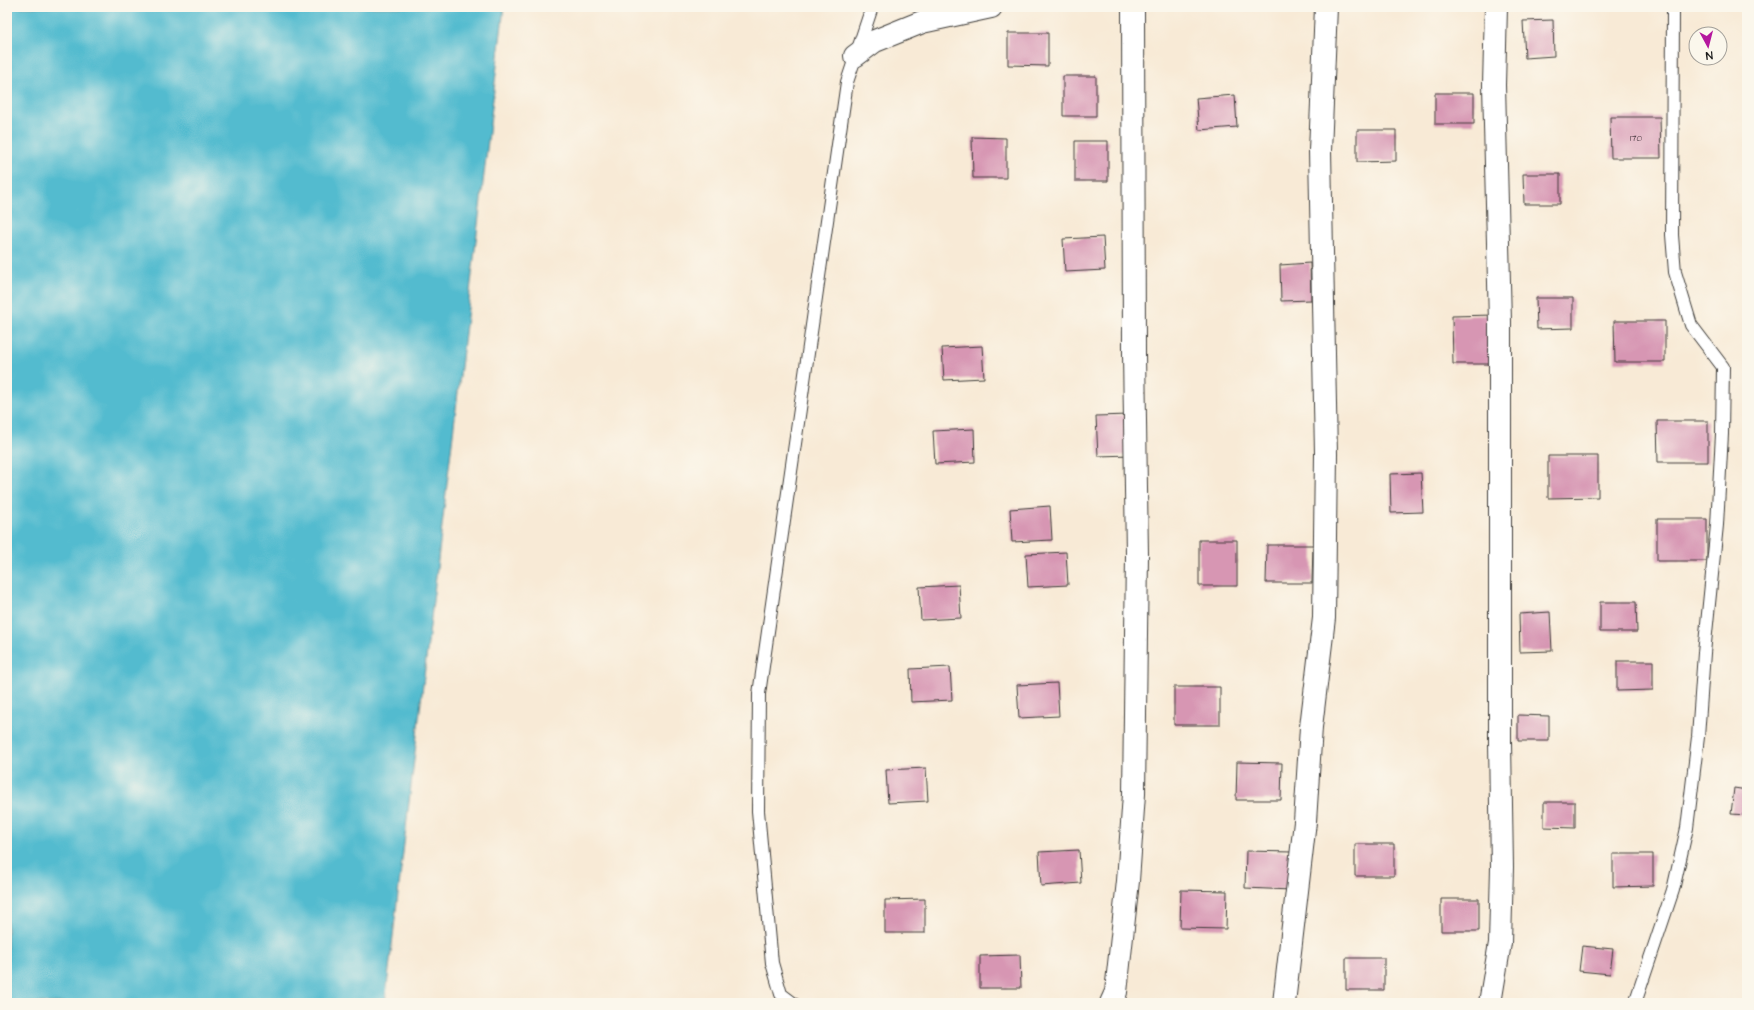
<svg xmlns="http://www.w3.org/2000/svg" width="1754" height="1010" viewBox="0 0 1754 1010" font-family="'Architects Daughter',sans-serif">
<style>
.water{fill:#52bbcf;stroke:#376c76}
.building{fill:#d796b3}
.lines{fill:none;stroke-linecap:round;stroke-linejoin:round}
.lane-casing{stroke:#3d3b38;stroke-width:14}
.street-casing{stroke:#3d3b38;stroke-width:24}
.lane{stroke:#fff;stroke-width:12}
.street{stroke:#fff;stroke-width:22}
.labels{text-anchor:middle;dominant-baseline:central;stroke-width:3.5;stroke-linejoin:round;paint-order:stroke}
.number-label{font-size:9px;fill:#4b3a42}
</style>
<rect width="100%" height="100%" fill="#fbf7ec"/>
<filter id="ink" filterUnits="userSpaceOnUse"><feTurbulence type="fractalNoise" baseFrequency=".025" numOctaves="2"/><feDisplacementMap in="SourceGraphic" scale="8" xChannelSelector="R" yChannelSelector="G"/><feConvolveMatrix kernelMatrix="1 2 1 2 8 2 1 2 1" color-interpolation-filters="sRGB"/></filter>
<filter id="wash" filterUnits="userSpaceOnUse"><feTurbulence type="fractalNoise" baseFrequency=".012" numOctaves="4" result="noise"/><feDisplacementMap in="SourceGraphic" scale="16" xChannelSelector="R" yChannelSelector="G"/><feGaussianBlur stdDeviation="0.9" result="paint"/><feColorMatrix in="noise" values="0 0 0 0 0 0 0 0 0 0 0 0 0 0 0 0 0 1.4 0 .05"/><feComposite in="paint" operator="in"/></filter>
<g filter="url(#wash)">
<rect width="100%" height="100%" fill="#f8ead6"/>
<path class="water" d="M 7,7 L 504,7 L 385,1003 L 7,1003 Z"/>
<g id="blocks">
<path class="building" d="M 1553,20 L 1554,56 L 1525,58 L 1523,21 Z
M 1008,33 L 1048,33 L 1048,66 L 1008,65 Z
M 1063,76 L 1096,76 L 1096,116 L 1063,116 Z
M 1435,93 L 1474,93 L 1474,124 L 1435,124 Z
M 1235,95 L 1237,127 L 1199,130 L 1196,98 Z
M 1610,117 L 1660,117 L 1661,158 L 1611,158 Z
M 1357,130 L 1396,130 L 1396,161 L 1357,162 Z
M 972,137 L 1006,138 L 1006,178 L 973,178 Z
M 1075,141 L 1108,141 L 1108,181 L 1075,181 Z
M 1523,174 L 1560,174 L 1560,204 L 1524,204 Z
M 1103,237 L 1105,270 L 1065,272 L 1063,239 Z
M 1310,263 L 1311,300 L 1281,301 L 1280,265 Z
M 1536,298 L 1573,298 L 1573,328 L 1537,329 Z
M 1493,315 L 1493,364 L 1453,364 L 1452,316 Z
M 1614,321 L 1665,321 L 1665,362 L 1615,362 Z
M 982,346 L 984,378 L 944,380 L 942,348 Z
M 1129,415 L 1131,455 L 1098,456 L 1096,416 Z
M 1657,421 L 1708,421 L 1708,462 L 1658,462 Z
M 974,429 L 975,462 L 935,464 L 933,431 Z
M 1548,456 L 1598,456 L 1598,497 L 1548,498 Z
M 1421,473 L 1423,512 L 1391,513 L 1390,474 Z
M 1050,506 L 1052,540 L 1012,542 L 1010,509 Z
M 1657,519 L 1707,519 L 1707,561 L 1657,561 Z
M 1199,540 L 1237,540 L 1237,586 L 1199,586 Z
M 1267,545 L 1313,545 L 1312,583 L 1266,583 Z
M 1066,552 L 1068,585 L 1028,587 L 1026,554 Z
M 959,585 L 961,618 L 921,620 L 919,587 Z
M 1600,602 L 1636,602 L 1637,632 L 1600,632 Z
M 1550,612 L 1552,651 L 1520,652 L 1519,614 Z
M 1617,661 L 1653,661 L 1653,690 L 1617,691 Z
M 950,667 L 952,700 L 911,702 L 910,669 Z
M 1057,683 L 1059,716 L 1019,718 L 1017,685 Z
M 1174,687 L 1220,687 L 1220,725 L 1174,725 Z
M 1518,715 L 1549,716 L 1549,741 L 1518,741 Z
M 1237,762 L 1282,763 L 1281,800 L 1236,800 Z
M 926,768 L 928,801 L 888,803 L 886,770 Z
M 1734,788 L 1747,790 L 1747,815 L 1731,814 Z
M 1544,802 L 1575,802 L 1575,828 L 1544,827 Z
M 1355,844 L 1394,844 L 1394,876 L 1355,876 Z
M 1079,850 L 1081,883 L 1041,886 L 1039,852 Z
M 1246,851 L 1292,852 L 1291,890 L 1245,888 Z
M 1613,854 L 1653,854 L 1653,886 L 1613,887 Z
M 1181,890 L 1227,891 L 1226,929 L 1180,928 Z
M 925,899 L 925,933 L 885,933 L 885,900 Z
M 1441,899 L 1479,899 L 1479,931 L 1441,931 Z
M 1582,946 L 1613,949 L 1610,974 L 1579,971 Z
M 1020,955 L 1021,988 L 980,988 L 980,956 Z
M 1346,958 L 1384,958 L 1384,990 L 1346,990 Z"/>
</g>
</g>
<g filter="url(#ink)">
<use href="#blocks" fill-opacity="0" stroke="#3d3b38" stroke-width="1"/>
<g class="lines">
<defs>
<path id="lane" d="M 793,1003 L 781,994 L 772,963 L 758,811 L 759,694 L 847,82 L 872,7
M 1635,1003 L 1673,890 L 1687,828 L 1698,737 L 1704,653 L 1717,525 L 1722,434 L 1723,367 L 1691,325 L 1675,272 L 1672,235 L 1673,7"/>
<path id="street" d="M 855,56 L 875,41 L 922,22 L 991,7
M 1111,1003 L 1116,992 L 1128,881 L 1134,794 L 1137,555 L 1134,353 L 1133,7
M 1284,1003 L 1305,822 L 1311,727 L 1324,618 L 1326,454 L 1320,151 L 1326,7
M 1490,1003 L 1500,943 L 1502,867 L 1500,742 L 1500,322 L 1494,85 L 1496,7"/>
</defs>
<use href="#lane" class="lane-casing"/>
<use href="#street" class="street-casing"/>
<use href="#lane" class="lane"/>
<use href="#street" class="street"/>
</g>
</g>
<g class="labels">
<g class="number-label">
<text x="1636" y="138">170</text>
</g>
</g>
<rect width="1754" height="1010" fill="none" stroke="#fbf7ec" stroke-width="24"/>
<g transform="translate(1708 46) rotate(173)"><circle r="19" fill="#fbf7ec" stroke="#a29f99"/>
<path d="M0-3L7 15L0 10L-7 15Z" fill="#b5179e"/>
<text y="-6" font-size="11" font-weight="bold" text-anchor="middle" fill="#1c1c1c">N</text>
</g>
</svg>
